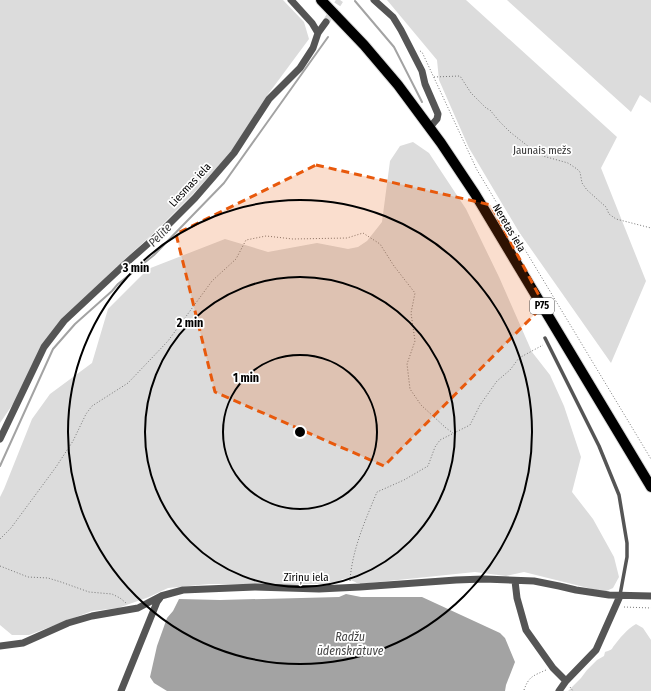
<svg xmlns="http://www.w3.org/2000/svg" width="651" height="691" viewBox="0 0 651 691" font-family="'Fira Sans Condensed',sans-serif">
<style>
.green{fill:#dcdcdc}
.water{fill:#a3a3a3}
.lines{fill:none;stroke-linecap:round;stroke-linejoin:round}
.stream{stroke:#a3a3a3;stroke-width:2}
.street-tunnel{stroke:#d9d9d9;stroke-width:7;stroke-dasharray:7 3.5;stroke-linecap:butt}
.primary-casing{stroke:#dbdbdb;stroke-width:12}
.path{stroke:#777;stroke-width:1;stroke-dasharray:1 2;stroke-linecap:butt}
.lane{stroke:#555;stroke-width:3.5}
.street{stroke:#555;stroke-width:7}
.primary{stroke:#000;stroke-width:10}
.marked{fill:#e8590c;fill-opacity:0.2;stroke:#e8590c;stroke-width:3;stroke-dasharray:8 5;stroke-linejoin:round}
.ring{fill:none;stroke:#000;stroke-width:2}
.labels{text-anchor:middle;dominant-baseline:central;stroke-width:3.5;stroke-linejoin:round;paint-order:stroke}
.shield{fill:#fff;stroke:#4c4c4c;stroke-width:1}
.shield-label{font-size:10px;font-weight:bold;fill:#000}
.park-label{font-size:11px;fill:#333;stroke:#fff}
.street-label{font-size:11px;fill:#000;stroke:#fff}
.water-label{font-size:12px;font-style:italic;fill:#444;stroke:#fff}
.centre{fill:#000;stroke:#fff;stroke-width:2}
.ring-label{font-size:12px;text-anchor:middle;font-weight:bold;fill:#000;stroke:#fff;stroke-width:3.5;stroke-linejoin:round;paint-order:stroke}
</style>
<rect width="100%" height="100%" fill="#fff"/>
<path class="green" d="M 0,0 L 283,0 L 304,22 L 309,39 L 266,97 L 232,151 L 192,195 L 156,231 L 123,261 L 62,319 L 15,401 L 0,423 Z
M 387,0 L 466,0 L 617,137 L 601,168 L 646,281 L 611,363 L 519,232 L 469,148 L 439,80 L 437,60 Z
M 507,0 L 651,0 L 651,103 L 640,95 L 631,112 Z
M 413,142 L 429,153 L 466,209 L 499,277 L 532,352 L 550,375 L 564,406 L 581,457 L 572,492 L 593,519 L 614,557 L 619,577 L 613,588 L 604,592 L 524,572 L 506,576 L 475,572 L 359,584 C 347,578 345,576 334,584 L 209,584 L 168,588 L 149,597 L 118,608 L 92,611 L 29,635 L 12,635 L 0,625 L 0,497 L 4,489 L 32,419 L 50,394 L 92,363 L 108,309 L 148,269 L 225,239 L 268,252 L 317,243 L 348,249 L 358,247 L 367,241 L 382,222 L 390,161 L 400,146 Z
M 636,624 L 643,628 L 651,640 L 651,691 L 568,691 L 581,678 L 587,670 L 597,660 L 604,656 L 605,652 C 608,651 612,650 613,647 C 620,638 626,630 636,624 Z"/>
<path class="water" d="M 346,594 L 361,597 L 422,597 L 500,633 L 505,638 L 515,662 L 506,685 L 505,691 L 167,691 L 154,683 L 150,677 L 157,646 L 167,618 L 173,611 L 179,599 L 220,600 L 339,597 Z"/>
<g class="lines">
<path class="stream" d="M 355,1 L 394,47 L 422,102
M 0,466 L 53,349 L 75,324 L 112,291 L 118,284 L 154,255 L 224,183 L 328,37"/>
<path class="street-tunnel" d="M 326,22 L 340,0"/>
<defs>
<path id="primary" d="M 321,0 L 364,45 L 398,85 L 441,143 L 475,194 L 651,487"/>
</defs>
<use href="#primary" class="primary-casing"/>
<path class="path" d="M 420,51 L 422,52 L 477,170 L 651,459
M 434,77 L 460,76 L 471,93 L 486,108 L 490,110 L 499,121 L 510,132 L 529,147 L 543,156 L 568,163 L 577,169 L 580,172 L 582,183 L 587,190 L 606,207 L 609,214 L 616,219 L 651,228
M 0,539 L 11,528 L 56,467 L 73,441 L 86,414 L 92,406 L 128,383 L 168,341 L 212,281 L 236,259 L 246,240 L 266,236 L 293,239 L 347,238 L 363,233 L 380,244 L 394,266 L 415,293 L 411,313 L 415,341 L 407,364 L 410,389 L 421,405 L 446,428 L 453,433
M 0,566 L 28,577 L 48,578 L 61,582 L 89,592 L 112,594 L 120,598 L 126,603
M 350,581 C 352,550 365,521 377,492 L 404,480 L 428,466 L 435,447 L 440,440 L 470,425 L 480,405 L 497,381 L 510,370 L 519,358 L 543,345
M 624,607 L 651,608
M 570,687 L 573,691
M 524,690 C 529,676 533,676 546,670"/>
<path class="lane" d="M 545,338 L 599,446 L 619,495 L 627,543 L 627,557 L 620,595"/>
<path class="street" d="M 291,0 L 312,23 L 318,33
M 374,0 L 393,17 L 401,30 L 422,71 L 425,84 L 438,114 L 437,119 L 430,127
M 0,439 L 44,347 L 64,321 L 125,264 L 159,234 L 195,198 L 234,153 L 269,99 L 300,68 L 313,48 L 318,33 L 326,22
M 515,581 L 517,598 L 526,630 L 553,668 L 566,681
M 0,646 L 23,643 L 68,623 L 92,616 L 138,608 L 161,596 L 183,590 L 255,587 L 319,589 L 360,587 L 456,580 L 484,579 L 534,581 L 559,586 L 576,590 L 609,595 L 651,596
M 121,691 L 157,602 L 160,598
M 559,691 L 566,681 L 596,650 L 620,596"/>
<use href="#primary" class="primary"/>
</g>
<path class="marked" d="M 316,165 L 491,205 L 544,305 L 384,466 L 215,392 L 176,234 Z"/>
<g class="ring">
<circle cx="300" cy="432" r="77"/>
<circle cx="300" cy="432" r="155"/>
<circle cx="300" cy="432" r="232"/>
</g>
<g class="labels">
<rect class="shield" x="530" y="298" width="24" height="16" rx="3"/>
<g class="shield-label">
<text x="542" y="306">P75</text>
</g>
<g class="park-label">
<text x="542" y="150">Jaunais mežs</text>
</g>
<g class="street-label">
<text transform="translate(190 185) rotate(-47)">Liesmas iela</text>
<text transform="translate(509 228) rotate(59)">Neretas iela</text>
<text x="306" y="577">Zīriņu iela</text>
</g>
<g class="water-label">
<text transform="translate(160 235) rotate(-46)">Pelīte</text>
<text x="350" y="637">Radžu<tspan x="350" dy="14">ūdenskrātuve</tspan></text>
</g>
</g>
<circle cx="300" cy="432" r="6" class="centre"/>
<g class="ring-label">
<text x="136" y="272">3 min</text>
<text x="190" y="327">2 min</text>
<text x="246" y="382">1 min</text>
</g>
</svg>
